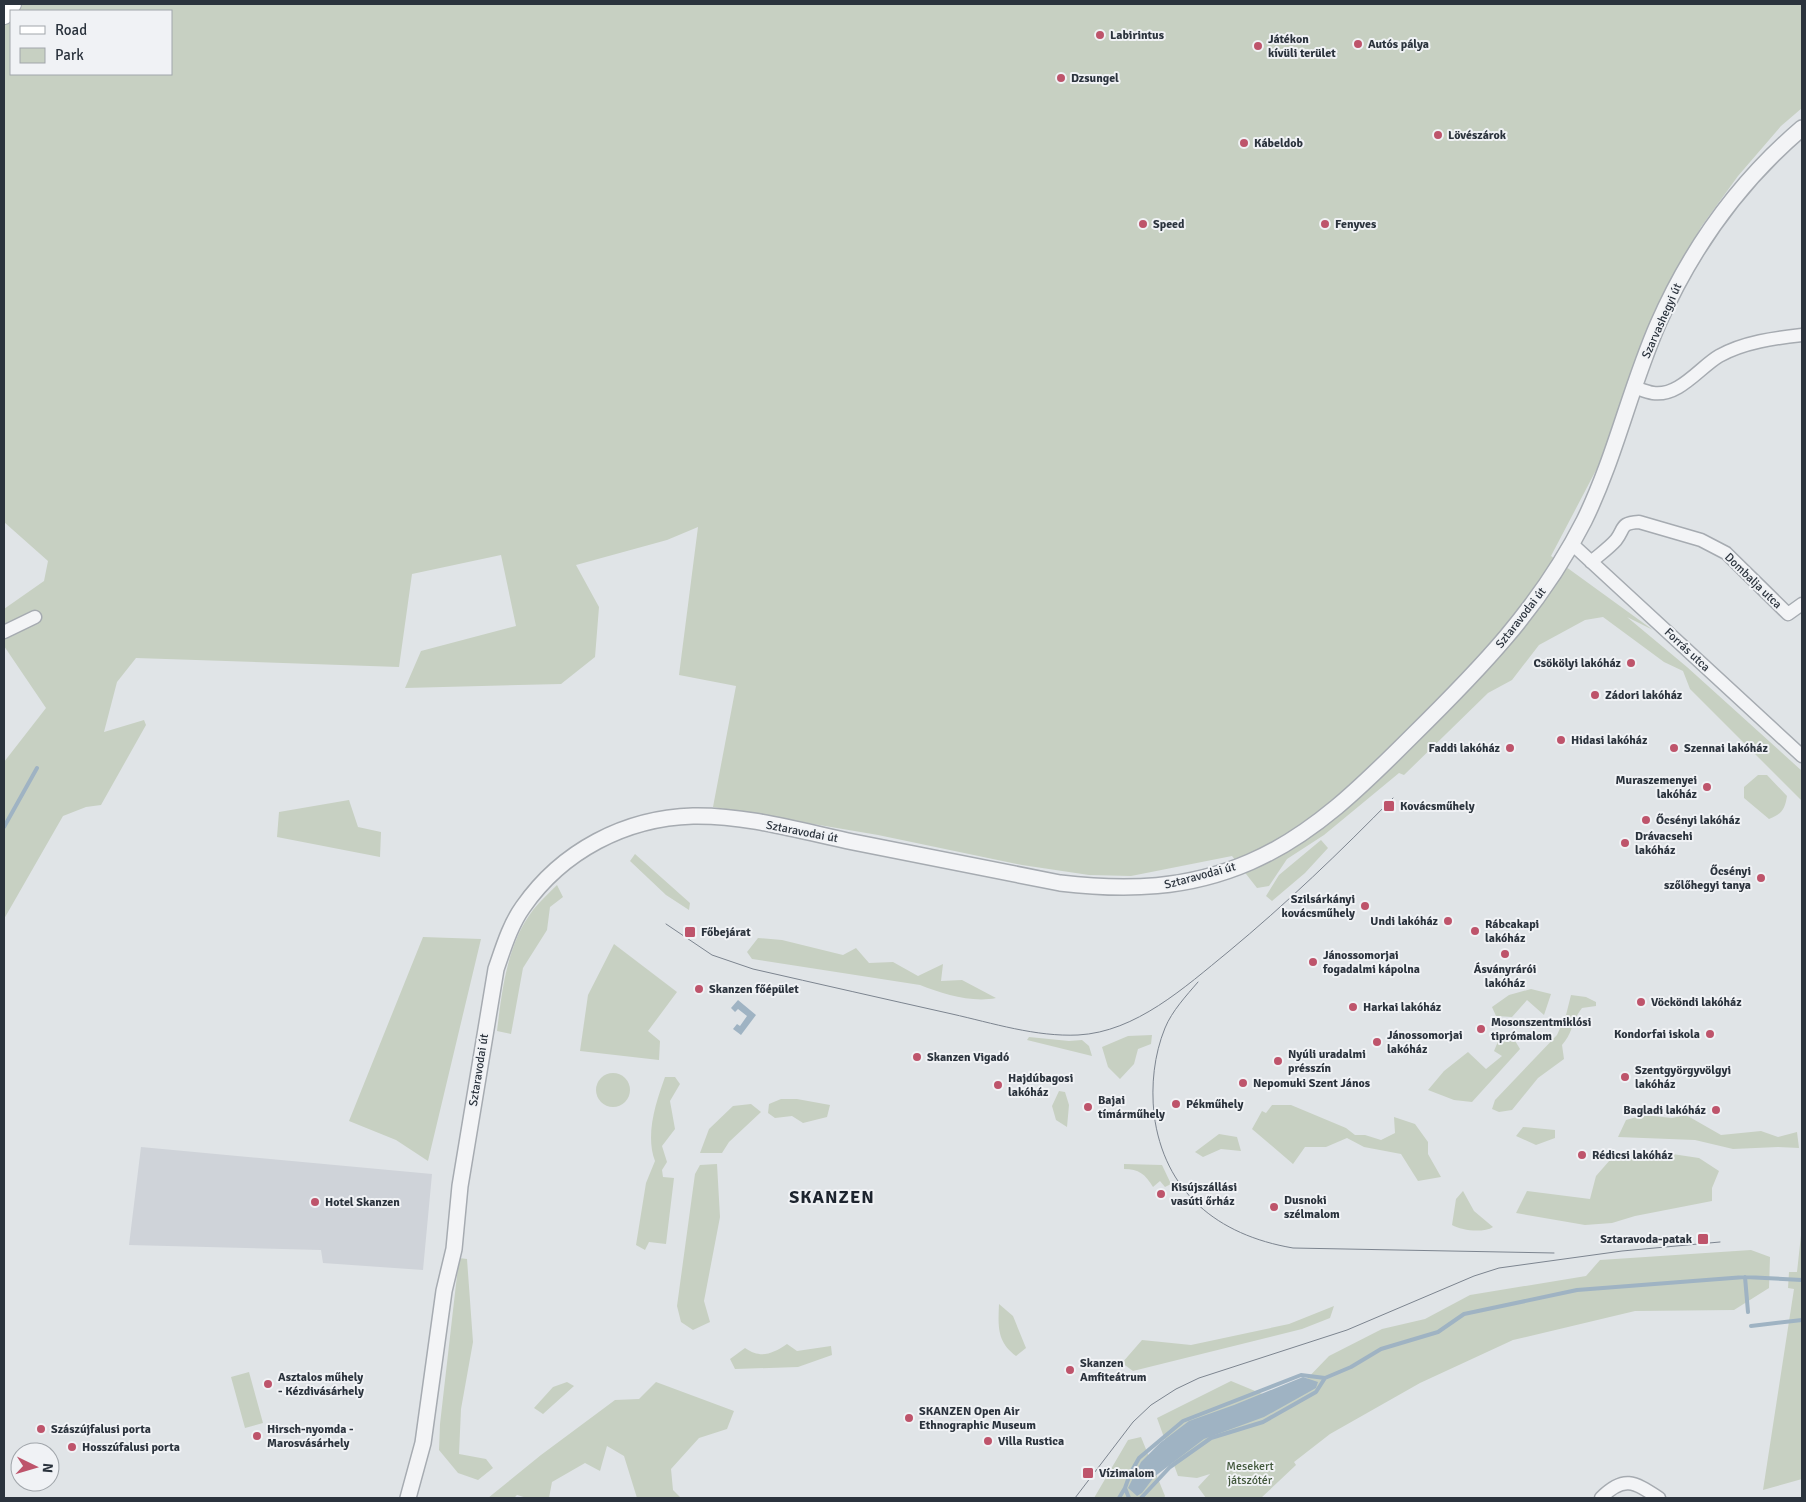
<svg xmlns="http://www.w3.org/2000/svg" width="1806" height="1502" viewBox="0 0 1806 1502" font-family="Signika,sans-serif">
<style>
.built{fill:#cfd3d9}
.green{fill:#c7d0c2;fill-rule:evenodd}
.water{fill:#9fb3c3}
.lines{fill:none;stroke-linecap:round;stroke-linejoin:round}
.stream{stroke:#9fb3c3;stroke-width:4}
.minor-casing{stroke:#a6abb1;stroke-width:15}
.tertiary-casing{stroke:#a6abb1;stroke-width:18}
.secondary-casing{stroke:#a6abb1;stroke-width:20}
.minor{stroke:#f3f4f6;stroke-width:12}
.tertiary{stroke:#f3f4f6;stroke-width:15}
.secondary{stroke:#fff;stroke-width:18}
.tram{stroke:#7c848f;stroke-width:1}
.poi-dot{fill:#be546b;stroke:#f0f2f5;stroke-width:2}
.labels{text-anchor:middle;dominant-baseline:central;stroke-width:4;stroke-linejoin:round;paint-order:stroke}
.poi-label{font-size:12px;font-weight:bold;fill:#2b333d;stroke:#f0f2f5;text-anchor:start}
.street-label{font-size:12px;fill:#2b333d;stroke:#f0f2f5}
.park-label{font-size:12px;fill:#41573a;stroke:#f0f2f5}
.district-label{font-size:18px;font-weight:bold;letter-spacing:1px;fill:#1d242e;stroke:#f0f2f5}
</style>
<rect width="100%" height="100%" fill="#e0e4e7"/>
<path class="built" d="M 141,1147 L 432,1174 L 423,1270 L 323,1263 L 321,1250 L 129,1245 Z"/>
<path class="green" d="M 4,4 L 1802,4 L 1802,108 L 1781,126 L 1738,176 L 1701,227 L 1652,321 L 1604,455 L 1551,556 L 1653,630 L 1627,617 L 1687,667 L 1802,771 L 1802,801 L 1690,689 L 1683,671 L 1664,662 L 1603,617 L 1585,620 L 1539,645 L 1512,680 L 1488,693 L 1404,775 L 1399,773 L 1324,835 L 1287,859 L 1269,886 L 1257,888 L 1232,856 L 1131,876 L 1089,875 L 1022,865 L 878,835 L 713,807 L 736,686 L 679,675 L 698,527 L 667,540 L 576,565 L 599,607 L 595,657 L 561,684 L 405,688 L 421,651 L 516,626 L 501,555 L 412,574 L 399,667 L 136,658 L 117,682 L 104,732 L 144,720 L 146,725 L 101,805 L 86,807 L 63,816 L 4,919 L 4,762 L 46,708 L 4,646 L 4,609 L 44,581 L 48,561 L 4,522 ZM 11,11 L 171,11 L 171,74 L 11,74 Z
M 1758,775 L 1767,775 L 1787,796 C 1785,809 1782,814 1769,819 L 1744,798 L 1744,787 Z
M 349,800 L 358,827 L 381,832 L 380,857 L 277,837 L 279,812 Z
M 1321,840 L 1328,848 L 1305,873 L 1272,901 L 1266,896 L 1279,875 Z
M 635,854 L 690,903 L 689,910 L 666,895 L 630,861 Z
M 557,885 L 563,897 L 550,907 L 547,930 L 523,968 L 511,1034 L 497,1031 C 502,990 507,944 533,910 C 540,901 549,893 557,885 Z
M 423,937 L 481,939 L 428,1161 L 396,1140 L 349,1121 Z
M 758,938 L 782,940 L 843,955 L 856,948 L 869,963 L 893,962 L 918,976 L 943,964 L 941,981 L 962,980 L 996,998 C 972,1003 943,994 920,985 L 752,959 L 747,952 Z
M 614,944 L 677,992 L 648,1031 L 660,1041 L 659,1060 L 580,1051 L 588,995 Z
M 1531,989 L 1551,994 L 1544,1015 L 1527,1000 L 1512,1017 L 1496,1016 L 1492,1007 L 1509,995 Z
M 1571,995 L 1586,997 L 1596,1002 L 1596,1006 L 1582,1008 C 1571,1022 1574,1031 1562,1045 L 1564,1059 L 1538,1078 L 1512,1110 L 1499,1112 L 1492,1109 L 1495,1100 L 1557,1035 L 1566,1015 Z
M 1152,1035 L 1151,1044 L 1138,1049 L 1134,1064 L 1120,1079 L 1108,1067 L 1102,1047 L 1128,1036 Z
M 1029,1037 L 1069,1041 L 1082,1040 L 1089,1046 L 1092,1056 L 1027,1040 Z
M 1499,1039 L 1514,1039 L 1520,1049 L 1472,1102 L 1454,1100 L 1428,1090 L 1444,1071 L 1468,1052 L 1486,1069 L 1502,1056 L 1494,1051 Z
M596 1090a17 17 0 1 1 34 0a17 17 0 1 1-34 0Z
M 665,1077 L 675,1077 L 680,1084 L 670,1101 L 675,1129 L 662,1146 L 667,1162 L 662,1170 L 663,1177 L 674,1178 L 666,1244 L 649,1242 L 645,1250 L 636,1245 L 646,1183 L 655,1161 C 645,1135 656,1102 665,1077 Z
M 1059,1091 L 1065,1092 L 1069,1105 L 1067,1127 L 1056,1120 L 1052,1106 Z
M 781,1099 L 797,1099 L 830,1105 L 827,1117 L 803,1123 L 792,1116 L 775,1118 L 768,1113 L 769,1104 Z
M 751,1104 L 761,1112 L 729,1142 L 722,1153 L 700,1153 L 709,1129 L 733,1106 Z
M 1272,1105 L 1291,1105 L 1346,1128 L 1355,1135 L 1365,1135 L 1381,1140 L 1395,1133 L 1394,1117 L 1415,1124 L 1428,1142 L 1428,1154 L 1441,1177 L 1418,1181 L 1401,1154 L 1364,1147 L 1347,1138 L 1326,1147 L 1305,1147 L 1293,1164 L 1252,1129 L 1262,1111 L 1266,1113 Z
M 1644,1115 L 1672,1118 L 1686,1115 L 1721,1135 L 1761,1131 L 1778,1137 L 1797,1132 L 1799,1148 L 1778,1147 L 1733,1149 L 1695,1140 L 1618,1137 L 1626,1120 Z
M 1523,1127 L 1555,1130 L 1555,1138 L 1536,1145 L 1516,1136 Z
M 1219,1134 L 1237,1137 L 1241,1151 L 1221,1149 L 1203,1157 L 1195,1152 Z
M 1617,1152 L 1659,1152 L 1699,1158 L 1719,1171 L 1712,1188 L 1712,1201 L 1635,1216 L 1612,1223 L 1585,1225 L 1516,1213 L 1527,1191 L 1590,1199 L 1596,1176 Z
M 717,1164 L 720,1217 L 704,1301 L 710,1322 L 693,1330 L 681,1322 L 677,1306 L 695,1174 L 700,1165 Z
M 1124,1164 L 1162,1165 L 1171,1184 L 1165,1187 L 1160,1181 L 1153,1187 C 1145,1174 1139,1169 1124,1169 Z
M 1463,1191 L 1474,1211 L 1493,1227 C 1484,1233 1462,1231 1452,1225 L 1456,1199 Z
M 1802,1226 L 1802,1479 L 1763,1490 L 1794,1289 L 1788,1288 L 1789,1272 L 1797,1272 Z
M 1751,1250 L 1770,1257 L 1769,1288 L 1734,1310 L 1635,1311 L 1513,1340 L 1420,1383 L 1330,1434 L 1294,1462 L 1296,1465 L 1261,1498 L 1206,1498 L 1198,1487 L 1210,1474 L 1197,1478 L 1178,1476 L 1157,1418 L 1231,1381 L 1272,1398 L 1301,1385 L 1329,1356 L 1382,1329 L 1425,1319 L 1470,1295 L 1586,1276 L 1600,1260 Z
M 459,1258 L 467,1259 L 473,1342 L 461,1409 L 459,1454 L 486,1459 L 493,1468 L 478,1480 L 458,1473 L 439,1450 L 440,1424 Z
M 999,1304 L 1013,1316 L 1026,1348 L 1016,1356 C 997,1342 998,1327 999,1304 Z
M 1334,1306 L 1330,1318 L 1302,1329 L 1133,1371 L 1122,1363 L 1142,1340 L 1191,1345 L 1289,1324 Z
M 787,1344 L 797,1351 L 831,1346 L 832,1355 L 798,1367 L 735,1369 L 730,1359 L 745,1348 C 761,1359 772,1354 787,1344 Z
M 249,1372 L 263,1423 L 245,1428 L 231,1377 Z
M 567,1382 L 574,1386 L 543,1414 L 534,1408 L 553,1387 Z
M 656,1382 L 734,1411 L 727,1429 L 699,1438 L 671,1469 L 673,1490 L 681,1498 L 637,1498 L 624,1456 L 607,1446 L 600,1471 L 585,1463 L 552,1482 L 549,1498 L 527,1498 L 517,1495 L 514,1498 L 488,1498 L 541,1455 L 615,1400 L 639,1399 Z
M 1141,1437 L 1165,1496 L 1164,1498 L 1094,1498 L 1128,1440 Z"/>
<path class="water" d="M 738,1000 L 756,1015 L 741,1035 L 733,1029 L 737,1024 L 740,1026 L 747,1016 L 738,1009 L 735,1012 L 731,1008 Z
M 1303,1377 L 1318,1382 L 1316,1388 L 1264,1417 L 1204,1439 L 1154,1477 L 1142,1493 L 1137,1496 L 1128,1488 L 1141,1462 L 1160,1443 L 1189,1421 L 1234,1405 Z"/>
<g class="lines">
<path class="stream" d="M 4,827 L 37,768
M 1745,1277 L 1748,1312
M 1751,1326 L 1802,1320
M 1125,1488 L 1130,1474 L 1139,1458 L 1183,1421 L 1301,1375 L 1325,1378
M 1119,1498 L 1125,1488 L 1129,1498
M 1141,1498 L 1170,1467 L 1211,1438 L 1263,1422 L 1316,1392 L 1325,1378 L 1351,1367 L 1381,1349 L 1438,1332 L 1464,1314 L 1577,1290 L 1745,1277 L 1802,1280"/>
<defs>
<path id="minor" d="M 1634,387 C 1640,389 1647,392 1653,393 C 1679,397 1700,367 1719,356 C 1744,342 1775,338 1802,335
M 1572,544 L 1802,756
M 1591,562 C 1599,555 1609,548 1616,540 C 1625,528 1620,523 1639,522 L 1701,540 L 1726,553 L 1788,614 L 1802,604
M 4,632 L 35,617
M 1601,1498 C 1624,1475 1634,1482 1659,1498"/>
<path id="tertiary" d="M 408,1498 L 423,1443 L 444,1291 L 454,1249 L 460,1186 L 496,969 C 503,949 510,925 523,907 C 562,851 625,818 693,816 C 746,815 801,831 853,842 C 922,855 991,869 1060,883 C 1127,891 1188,889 1250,862 C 1313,835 1363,785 1411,737 C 1479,670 1540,608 1584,521 C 1615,458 1630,388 1658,324 C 1691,249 1740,181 1802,128"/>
<path id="secondary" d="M 4,15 L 12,4"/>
</defs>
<use href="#minor" class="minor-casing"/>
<use href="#tertiary" class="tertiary-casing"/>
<use href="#secondary" class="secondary-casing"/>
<use href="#minor" class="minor"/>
<use href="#tertiary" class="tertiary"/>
<use href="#secondary" class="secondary"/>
<path class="tram" d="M 666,924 L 712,955 L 753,969 C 819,984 885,999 952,1014 C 992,1023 1036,1037 1078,1035 C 1136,1032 1185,987 1228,952 C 1286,904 1340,852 1393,798
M 1198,982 C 1186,996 1172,1011 1165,1028 C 1154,1055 1151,1085 1154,1114 C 1164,1192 1217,1235 1293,1248 L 1554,1253
M 1075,1498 L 1133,1422 L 1151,1405 L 1176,1389 L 1199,1378 L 1347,1330 L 1474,1276 L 1499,1268 L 1622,1251 L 1720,1242"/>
</g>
<g class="poi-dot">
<circle cx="1100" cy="35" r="5"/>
<circle cx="1358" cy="44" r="5"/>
<circle cx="1258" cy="46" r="5"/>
<circle cx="1061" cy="78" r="5"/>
<circle cx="1438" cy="135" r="5"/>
<circle cx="1244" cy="143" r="5"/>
<circle cx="1143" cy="224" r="5"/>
<circle cx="1325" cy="224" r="5"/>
<circle cx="1631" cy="663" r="5"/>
<circle cx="1595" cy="695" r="5"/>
<circle cx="1561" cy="740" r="5"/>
<circle cx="1510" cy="748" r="5"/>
<circle cx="1674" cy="748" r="5"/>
<circle cx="1707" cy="787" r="5"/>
<rect x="1383" y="800" width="12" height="12" rx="2.5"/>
<circle cx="1646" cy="820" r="5"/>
<circle cx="1625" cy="843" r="5"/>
<circle cx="1761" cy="878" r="5"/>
<circle cx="1365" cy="906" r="5"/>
<circle cx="1448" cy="921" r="5"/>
<circle cx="1475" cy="931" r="5"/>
<rect x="684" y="926" width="12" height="12" rx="2.5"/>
<circle cx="1505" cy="954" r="5"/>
<circle cx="1313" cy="962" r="5"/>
<circle cx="699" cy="989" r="5"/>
<circle cx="1641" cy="1002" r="5"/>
<circle cx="1353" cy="1007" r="5"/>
<circle cx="1481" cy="1029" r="5"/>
<circle cx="1710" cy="1034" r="5"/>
<circle cx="1377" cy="1042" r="5"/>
<circle cx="917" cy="1057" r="5"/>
<circle cx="1278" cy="1061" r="5"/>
<circle cx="1625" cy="1077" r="5"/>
<circle cx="1243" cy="1083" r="5"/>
<circle cx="998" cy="1085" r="5"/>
<circle cx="1176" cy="1104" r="5"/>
<circle cx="1088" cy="1107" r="5"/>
<circle cx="1716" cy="1110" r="5"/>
<circle cx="1582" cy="1155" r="5"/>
<circle cx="1161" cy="1194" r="5"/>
<circle cx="315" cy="1202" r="5"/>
<circle cx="1274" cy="1207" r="5"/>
<rect x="1697" y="1233" width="12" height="12" rx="2.5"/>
<circle cx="1070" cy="1370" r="5"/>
<circle cx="268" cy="1384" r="5"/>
<circle cx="909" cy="1418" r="5"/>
<circle cx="41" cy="1429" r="5"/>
<circle cx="257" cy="1436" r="5"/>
<circle cx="988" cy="1441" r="5"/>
<circle cx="72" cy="1447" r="5"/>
<rect x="1082" y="1467" width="12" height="12" rx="2.5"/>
</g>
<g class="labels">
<g class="poi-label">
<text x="1110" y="35">Labirintus</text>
<text x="1268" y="39">Játékon<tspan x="1268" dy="14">kívüli terület</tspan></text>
<text x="1368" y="44">Autós pálya</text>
<text x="1071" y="78">Dzsungel</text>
<text x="1448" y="135">Lövészárok</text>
<text x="1254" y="143">Kábeldob</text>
<text x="1153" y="224">Speed</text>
<text x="1335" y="224">Fenyves</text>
<text x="1621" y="663" text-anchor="end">Csökölyi lakóház</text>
<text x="1605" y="695">Zádori lakóház</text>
<text x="1571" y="740">Hidasi lakóház</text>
<text x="1500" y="748" text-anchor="end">Faddi lakóház</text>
<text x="1684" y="748">Szennai lakóház</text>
<text x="1697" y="780" text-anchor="end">Muraszemenyei<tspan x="1697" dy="14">lakóház</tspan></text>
<text x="1400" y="806">Kovácsműhely</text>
<text x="1656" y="820">Őcsényi lakóház</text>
<text x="1635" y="836">Drávacsehi<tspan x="1635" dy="14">lakóház</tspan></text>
<text x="1751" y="871" text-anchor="end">Őcsényi<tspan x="1751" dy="14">szőlőhegyi tanya</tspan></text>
<text x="1355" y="899" text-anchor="end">Szilsárkányi<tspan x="1355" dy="14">kovácsműhely</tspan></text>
<text x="1438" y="921" text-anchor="end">Undi lakóház</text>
<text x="1485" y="924">Rábcakapi<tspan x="1485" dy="14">lakóház</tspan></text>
<text x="701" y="932">Főbejárat</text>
<text x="1323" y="955">Jánossomorjai<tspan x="1323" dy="14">fogadalmi kápolna</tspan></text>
<text x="1505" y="969" text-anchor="middle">Ásványrárói<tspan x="1505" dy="14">lakóház</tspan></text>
<text x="709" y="989">Skanzen főépület</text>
<text x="1651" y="1002">Vöcköndi lakóház</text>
<text x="1363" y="1007">Harkai lakóház</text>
<text x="1491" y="1022">Mosonszentmiklósi<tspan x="1491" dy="14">tiprómalom</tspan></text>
<text x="1700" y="1034" text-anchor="end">Kondorfai iskola</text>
<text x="1387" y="1035">Jánossomorjai<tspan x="1387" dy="14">lakóház</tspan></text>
<text x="1288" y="1054">Nyúli uradalmi<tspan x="1288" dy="14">présszín</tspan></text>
<text x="927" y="1057">Skanzen Vigadó</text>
<text x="1635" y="1070">Szentgyörgyvölgyi<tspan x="1635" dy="14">lakóház</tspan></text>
<text x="1008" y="1078">Hajdúbagosi<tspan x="1008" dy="14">lakóház</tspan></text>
<text x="1253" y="1083">Nepomuki Szent János</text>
<text x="1098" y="1100">Bajai<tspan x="1098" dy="14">tímárműhely</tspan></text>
<text x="1186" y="1104">Pékműhely</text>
<text x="1706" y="1110" text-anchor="end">Bagladi lakóház</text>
<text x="1592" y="1155">Rédicsi lakóház</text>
<text x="1171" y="1187">Kisújszállási<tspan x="1171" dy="14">vasúti őrház</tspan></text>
<text x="1284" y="1200">Dusnoki<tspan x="1284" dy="14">szélmalom</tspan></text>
<text x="325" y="1202">Hotel Skanzen</text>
<text x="1692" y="1239" text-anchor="end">Sztaravoda-patak</text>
<text x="1080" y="1363">Skanzen<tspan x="1080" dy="14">Amfiteátrum</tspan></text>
<text x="278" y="1377">Asztalos műhely<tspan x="278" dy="14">- Kézdivásárhely</tspan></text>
<text x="919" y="1411">SKANZEN Open Air<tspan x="919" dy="14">Ethnographic Museum</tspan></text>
<text x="51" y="1429">Szászújfalusi porta</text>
<text x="267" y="1429">Hirsch-nyomda -<tspan x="267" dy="14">Marosvásárhely</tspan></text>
<text x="998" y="1441">Villa Rustica</text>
<text x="82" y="1447">Hosszúfalusi porta</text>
<text x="1099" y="1473">Vízimalom</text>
</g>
<g class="street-label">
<text transform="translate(1662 321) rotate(-66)">Szarvashegyi út</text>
<text transform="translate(1753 581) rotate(44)">Dombalja utca</text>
<text transform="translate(1521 618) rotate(-52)">Sztaravodai út</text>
<text transform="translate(1687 650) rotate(43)">Forrás utca</text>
<text transform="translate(802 832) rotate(11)">Sztaravodai út</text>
<text transform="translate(1200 876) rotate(-15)">Sztaravodai út</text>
<text transform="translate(479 1070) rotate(-81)">Sztaravodai út</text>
</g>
<g class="park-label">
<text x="1250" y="1466">Mesekert<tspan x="1250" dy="14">játszótér</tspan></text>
</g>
<g class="district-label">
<text x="832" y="1197">SKANZEN</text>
</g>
</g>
<rect width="1806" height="1502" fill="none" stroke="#2b333d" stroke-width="10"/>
<rect x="10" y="10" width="162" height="65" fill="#f0f2f5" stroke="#a1a6ab"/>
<rect x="20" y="26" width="25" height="8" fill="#ffffff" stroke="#a1a6ab"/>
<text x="55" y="35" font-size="15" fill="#2b333d">Road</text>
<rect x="20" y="48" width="25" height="15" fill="#c7d0c2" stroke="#a1a6ab"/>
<text x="55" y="60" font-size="15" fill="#2b333d">Park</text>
<g transform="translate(35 1467) rotate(95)"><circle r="24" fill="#f0f2f5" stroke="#a1a6ab"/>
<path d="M0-4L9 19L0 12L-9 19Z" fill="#be546b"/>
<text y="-8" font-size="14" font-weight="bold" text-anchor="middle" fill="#2b333d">N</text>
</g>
</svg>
